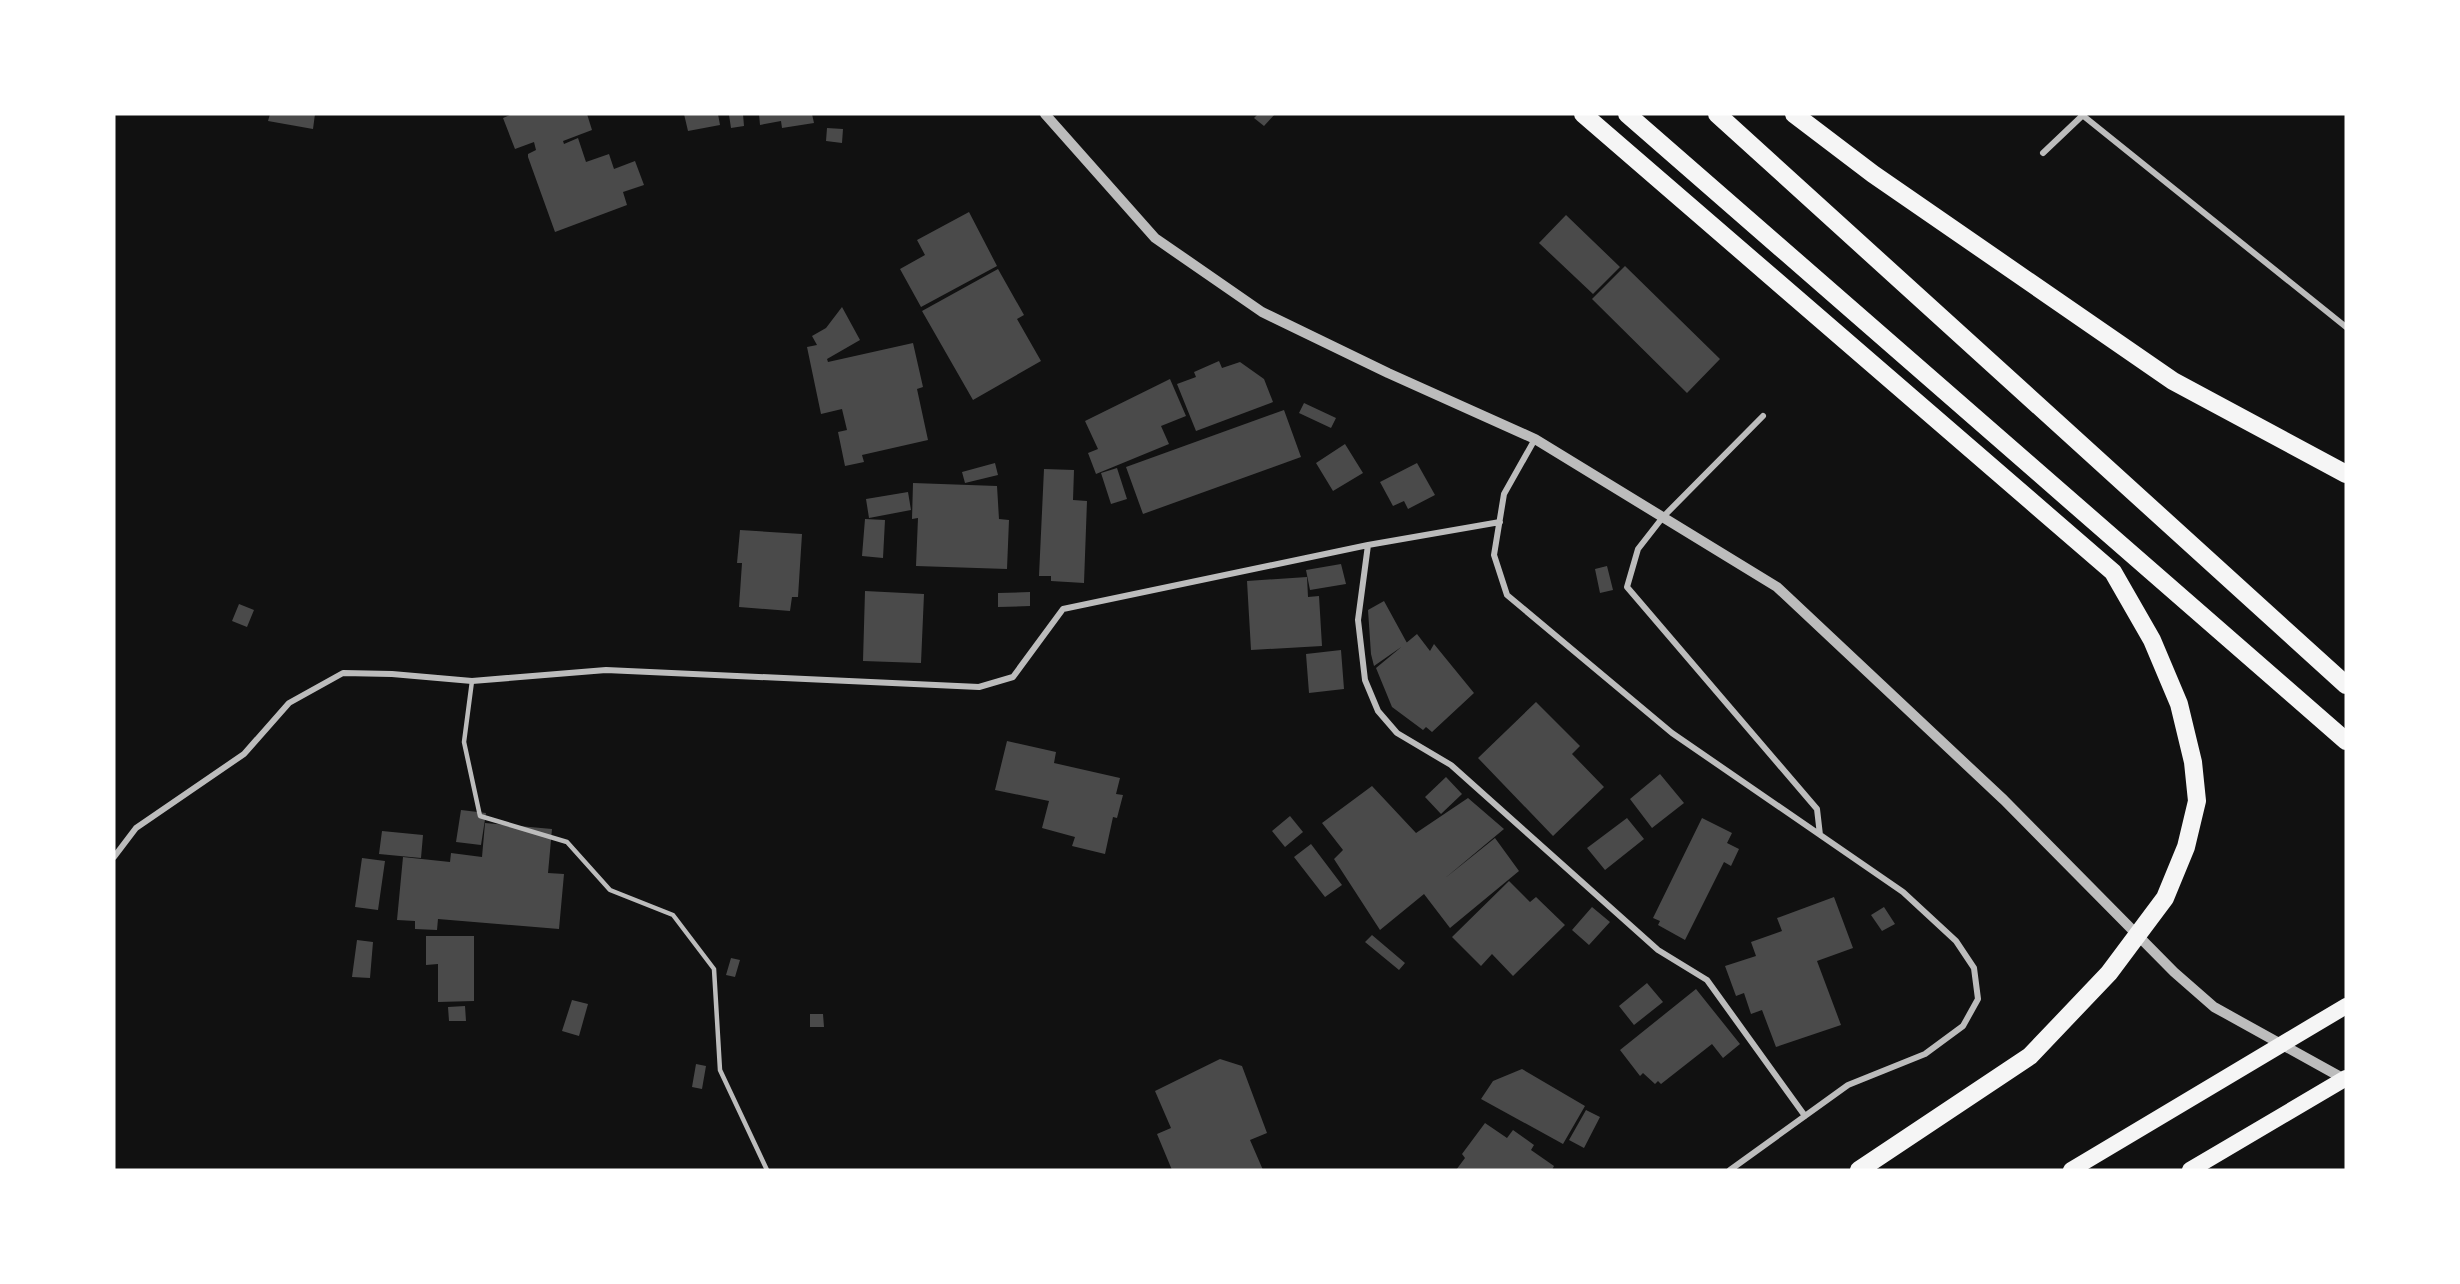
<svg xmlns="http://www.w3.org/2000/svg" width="2460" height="1284" viewBox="0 0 2460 1284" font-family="'Times New Roman',serif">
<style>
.building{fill:#4a4a4a}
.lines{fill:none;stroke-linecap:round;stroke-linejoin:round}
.service{stroke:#bcbcbc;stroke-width:4.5}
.minor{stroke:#bcbcbc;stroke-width:6}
.tertiary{stroke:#bcbcbc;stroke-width:10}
.trunk{stroke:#f5f5f5;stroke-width:16}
.motorway{stroke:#f5f5f5;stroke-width:18}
</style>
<rect width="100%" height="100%" fill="#111"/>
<path class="building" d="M 270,114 L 315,114 L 313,129 L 268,121 Z
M 512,114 L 587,114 L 592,130 L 563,141 L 564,144 L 578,138 L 586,162 L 609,154 L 614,169 L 635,161 L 644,185 L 623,192 L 627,205 L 555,232 L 528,157 L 528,154 L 536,150 L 534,142 L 515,149 L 503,118 Z
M 684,114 L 718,114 L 720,125 L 688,131 Z
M 743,114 L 744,126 L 731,128 L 729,115 Z
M 759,114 L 812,114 L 814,123 L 782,128 L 781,121 L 760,125 Z
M 1258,114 L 1275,114 L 1264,126 L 1254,118 Z
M 827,128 L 843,129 L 842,143 L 826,141 Z
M 969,212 L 997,266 L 921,307 L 900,269 L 925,255 L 917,240 Z
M 1566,215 L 1620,267 L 1593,294 L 1539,243 Z
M 1625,266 L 1720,359 L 1687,393 L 1592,299 Z
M 998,269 L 1024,315 L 1017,319 L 1041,361 L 973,400 L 922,311 Z
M 842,307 L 860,340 L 827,359 L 828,362 L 913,343 L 923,387 L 917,389 L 928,440 L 862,455 L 864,462 L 845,466 L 838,432 L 847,430 L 842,409 L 821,414 L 807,347 L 817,345 L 812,336 L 826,328 Z
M 1219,361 L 1222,368 L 1240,362 L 1264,379 L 1273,402 L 1196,431 L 1177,384 L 1196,377 L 1194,372 Z
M 1170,379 L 1186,416 L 1161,426 L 1169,444 L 1096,474 L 1088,453 L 1098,449 L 1085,421 Z
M 1304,403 L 1336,418 L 1331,428 L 1299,413 Z
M 1284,410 L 1301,457 L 1143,514 L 1126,467 Z
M 1345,444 L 1363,473 L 1333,491 L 1316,463 Z
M 995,463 L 998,475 L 965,483 L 962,472 Z
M 1417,463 L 1435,495 L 1408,509 L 1404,501 L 1393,506 L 1380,482 Z
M 1117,468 L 1127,499 L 1111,504 L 1101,473 Z
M 1044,469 L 1074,470 L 1073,500 L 1087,501 L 1084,583 L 1051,581 L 1051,576 L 1039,576 Z
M 913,483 L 997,486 L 999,519 L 1009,520 L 1007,569 L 916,566 L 918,518 L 912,519 Z
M 908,492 L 911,510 L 869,518 L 866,499 Z
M 865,519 L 885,520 L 883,558 L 862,556 Z
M 740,530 L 802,534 L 798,597 L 792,597 L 790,611 L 739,607 L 742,563 L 737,563 Z
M 1341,564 L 1346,584 L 1310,590 L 1306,570 Z
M 1607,566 L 1613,590 L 1600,593 L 1595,569 Z
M 1307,577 L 1308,597 L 1319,596 L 1322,646 L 1251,650 L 1247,581 Z
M 865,591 L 924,594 L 921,663 L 863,661 Z
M 1030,592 L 1030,606 L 998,607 L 998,593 Z
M 1384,601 L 1407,643 L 1374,666 L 1371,654 L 1368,610 Z
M 239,604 L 254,610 L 247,627 L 232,621 Z
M 1417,634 L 1430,651 L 1434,644 L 1474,693 L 1432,732 L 1426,727 L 1423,730 L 1392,707 L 1376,668 Z
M 1341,650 L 1344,689 L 1309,693 L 1306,654 Z
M 1536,702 L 1580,746 L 1572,754 L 1604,787 L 1553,836 L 1478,758 Z
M 1007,741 L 1056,752 L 1054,763 L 1120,778 L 1116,794 L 1123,795 L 1117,818 L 1113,817 L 1105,854 L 1072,846 L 1075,837 L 1042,828 L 1049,801 L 995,790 Z
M 1660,774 L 1684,803 L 1652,828 L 1630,799 Z
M 1446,777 L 1462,794 L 1441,814 L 1425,797 Z
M 1372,786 L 1416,833 L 1468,798 L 1504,829 L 1444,879 L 1495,838 L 1519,871 L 1450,928 L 1424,894 L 1380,930 L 1334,859 L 1343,850 L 1322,823 Z
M 461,810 L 486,813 L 481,845 L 456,842 Z
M 1290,816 L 1303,832 L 1285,847 L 1272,831 Z
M 1627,818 L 1644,839 L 1605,870 L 1587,848 Z
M 1702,818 L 1732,833 L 1727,843 L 1739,849 L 1731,866 L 1724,862 L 1685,940 L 1658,925 L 1660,921 L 1653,918 Z
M 485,823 L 552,829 L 548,873 L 564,874 L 559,929 L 438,919 L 437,930 L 415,929 L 415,921 L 397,920 L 403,857 L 450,862 L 451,853 L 482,857 Z
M 382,831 L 423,835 L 421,858 L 379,854 Z
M 1311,844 L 1342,885 L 1325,897 L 1294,857 Z
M 362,858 L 385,861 L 378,910 L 355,907 Z
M 1509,881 L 1530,902 L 1536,897 L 1565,925 L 1513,976 L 1492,954 L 1481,966 L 1452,937 Z
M 1834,897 L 1853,948 L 1817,961 L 1841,1025 L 1776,1047 L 1762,1010 L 1751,1014 L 1744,993 L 1736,996 L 1725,966 L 1756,956 L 1751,942 L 1782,931 L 1777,918 Z
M 1592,907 L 1610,922 L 1589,945 L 1572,930 Z
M 1884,907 L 1895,924 L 1882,931 L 1871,915 Z
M 1372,935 L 1405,963 L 1399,970 L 1365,942 Z
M 426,936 L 474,936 L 474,1001 L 438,1002 L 438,964 L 426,965 Z
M 357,940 L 373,942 L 370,978 L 352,977 Z
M 731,958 L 740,960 L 735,977 L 726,975 Z
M 1647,983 L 1663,1002 L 1634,1025 L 1619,1006 Z
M 1696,989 L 1740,1044 L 1723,1058 L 1712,1044 L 1661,1084 L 1658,1081 L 1655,1084 L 1643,1073 L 1640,1076 L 1620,1050 Z
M 572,1000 L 588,1004 L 579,1036 L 562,1031 Z
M 465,1006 L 466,1021 L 449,1021 L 448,1007 Z
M 810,1014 L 823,1014 L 824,1027 L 810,1027 Z
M 1220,1059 L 1242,1066 L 1267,1133 L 1250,1140 L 1263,1170 L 1172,1170 L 1157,1134 L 1171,1128 L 1155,1091 Z
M 696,1064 L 706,1066 L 702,1089 L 692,1087 Z
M 1522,1069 L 1585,1106 L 1563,1144 L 1481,1099 L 1493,1081 Z
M 1586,1110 L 1600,1117 L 1584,1148 L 1569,1140 Z
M 1485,1123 L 1507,1138 L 1513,1130 L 1534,1145 L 1531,1150 L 1554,1166 L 1552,1170 L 1456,1170 L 1465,1158 L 1462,1154 Z"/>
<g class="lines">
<path class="service" d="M 472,681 L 464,742 L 480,816 L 567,842 L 610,890 L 673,915 L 714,969 L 720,1070 L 767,1170"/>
<path class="minor" d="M 2081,114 L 2346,327
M 2043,153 L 2083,115
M 1763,416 L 1663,517 L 1638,549 L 1627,587 L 1817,809 L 1820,835
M 1535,439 L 1504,494 L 1494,555 L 1507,595 L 1672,733 L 1903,892 L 1956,941 L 1974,968 L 1978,999 L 1963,1026 L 1925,1054 L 1848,1085 L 1730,1170
M 1368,545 L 1358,620 L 1365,680 L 1378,711 L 1397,733 L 1451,765 L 1658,950 L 1707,980 L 1805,1116
M 114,857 L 136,828 L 244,754 L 289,703 L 343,673 L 392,674 L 472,681 L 606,670 L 979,687 L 1013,677 L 1063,609 L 1368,545 L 1500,522"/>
<path class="tertiary" d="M 1045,114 L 1155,238 L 1262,312 L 1388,373 L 1535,439 L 1777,587 L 2004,800 L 2174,972 L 2214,1007 L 2346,1080"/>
<path class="trunk" d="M 2071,1170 L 2346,1006
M 2190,1170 L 2346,1078"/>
<path class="motorway" d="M 1583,114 L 2113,572 L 2152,640 L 2179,704 L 2193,762 L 2197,801 L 2186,847 L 2165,898 L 2109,973 L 2030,1056 L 1859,1170
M 1627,114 L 2346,741
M 1717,114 L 2346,685
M 1794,114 L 1873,174 L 2173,381 L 2346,474"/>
</g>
<rect width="2460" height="1284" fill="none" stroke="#ffffff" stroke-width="231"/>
</svg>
